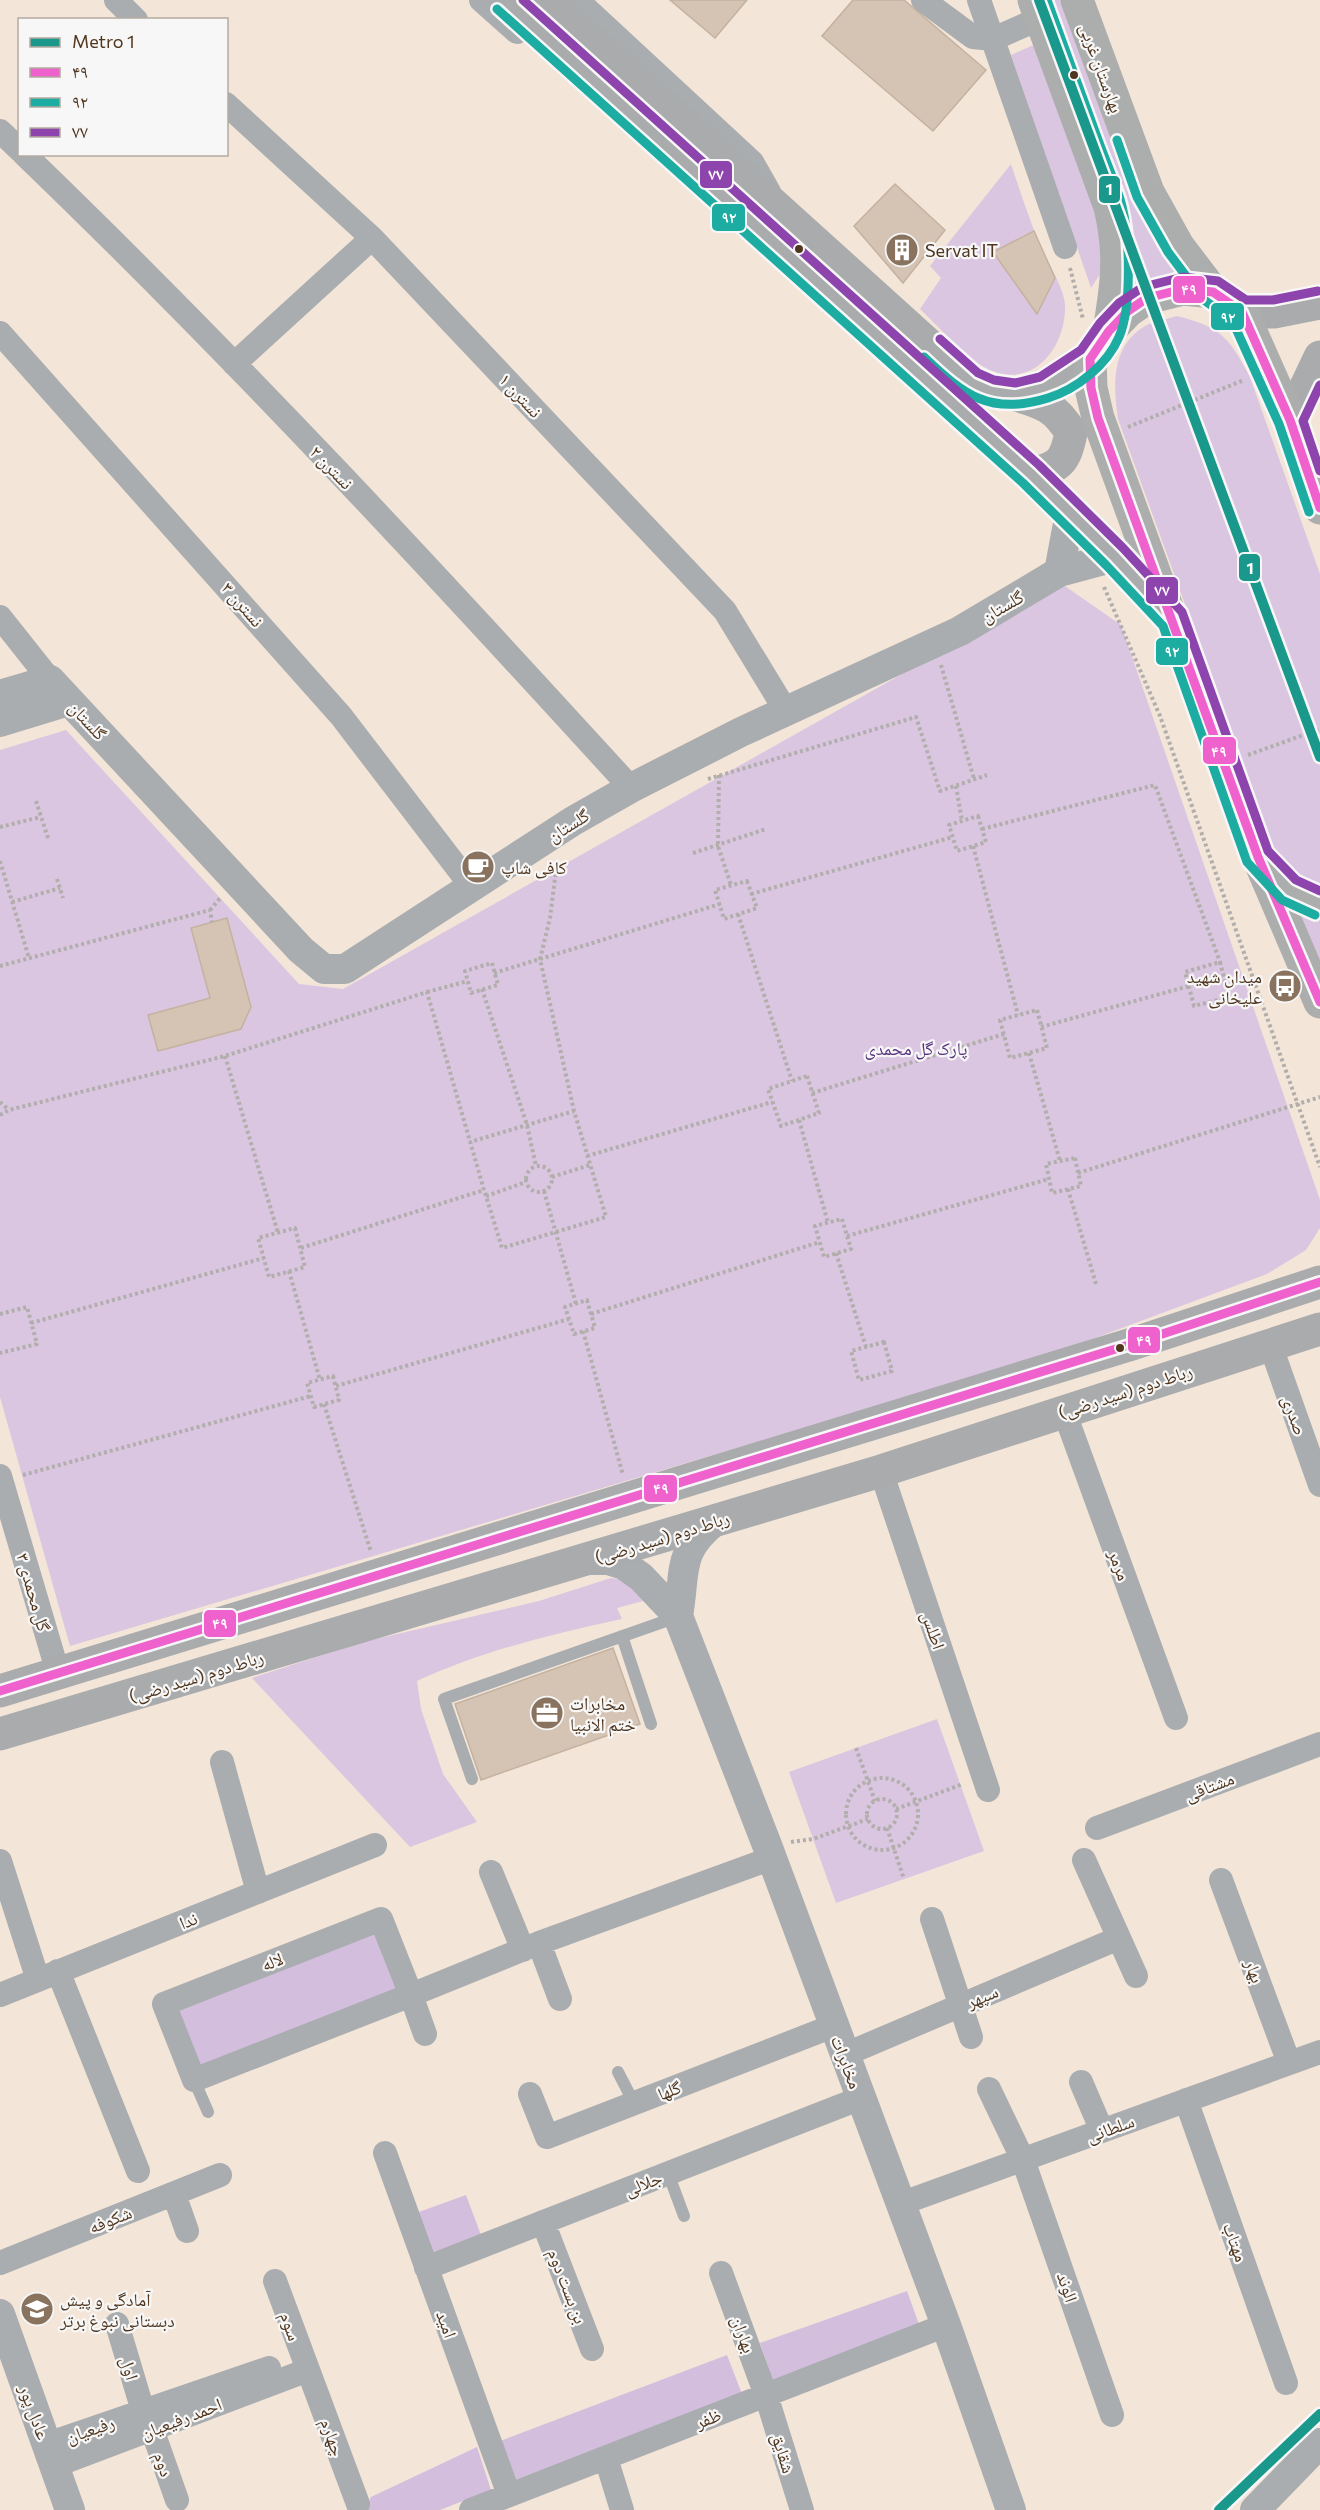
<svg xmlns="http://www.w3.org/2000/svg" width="1320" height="2510" viewBox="0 0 1320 2510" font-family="Commissioner,'Noto Naskh Arabic',sans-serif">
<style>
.green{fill:#dbc6e2}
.forest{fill:#d4bede}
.building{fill:#d5c3b3;stroke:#c4b2a0;stroke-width:1.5}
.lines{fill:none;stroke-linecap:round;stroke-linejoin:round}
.path{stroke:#b1aeab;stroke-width:4;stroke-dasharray:3 3;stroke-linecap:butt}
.service{stroke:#a9adaf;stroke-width:12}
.minor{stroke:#a9adaf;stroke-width:24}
.tertiary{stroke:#a9adaf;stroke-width:30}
.secondary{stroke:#a9abac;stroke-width:33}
.primary{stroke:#acaead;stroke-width:33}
.bus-1-casing{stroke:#f7f7f7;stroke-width:14}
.bus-2-casing{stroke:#f7f7f7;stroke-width:14}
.bus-3-casing{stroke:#f7f7f7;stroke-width:14}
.bus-1{stroke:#ef62ce;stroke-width:9}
.bus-2{stroke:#1daca2;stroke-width:9}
.bus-3{stroke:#8e44ad;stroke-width:9}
.metro-1-casing{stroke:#f7f7f7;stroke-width:15}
.metro-1{stroke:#1a988c;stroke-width:10}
.bus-dot{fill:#50361e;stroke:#f7f7f7;stroke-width:2}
.labels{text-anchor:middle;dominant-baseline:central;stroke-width:4.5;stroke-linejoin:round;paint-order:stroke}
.street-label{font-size:18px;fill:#50361e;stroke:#f7f7f7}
.poi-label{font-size:18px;fill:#50361e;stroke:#f7f7f7;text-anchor:start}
.park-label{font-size:18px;fill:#57317f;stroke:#f7f7f7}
.line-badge{stroke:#f7f7f7;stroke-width:2}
.badge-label{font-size:16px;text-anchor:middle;font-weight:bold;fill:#fff}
</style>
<rect width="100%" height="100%" fill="#f3e5d8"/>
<path class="green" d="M 1046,0 L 1064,0 L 1188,277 L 1127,299 Z
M 1036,44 L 1100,213 L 1102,271 L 1091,288 L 1011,55 Z
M 1011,164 C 1020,191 1029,219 1040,245 C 1048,263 1063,286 1065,304 C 1067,349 1030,393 984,367 C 967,358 935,323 920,309 L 941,278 L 930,266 Z
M 1177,316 C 1221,327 1229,337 1250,377 L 1320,574 L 1320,888 L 1286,868 L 1275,853 L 1118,419 C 1113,386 1111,346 1145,326 C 1154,321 1167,319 1177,316 Z
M 1062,584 L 1121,625 L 1320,1200 L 1320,1228 L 1306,1250 L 1267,1274 L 1044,1357 L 70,1646 L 0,1397 L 0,750 L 66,730 L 299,984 L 343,989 Z
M 1291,902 L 1320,912 L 1320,968 Z
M 611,1578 L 632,1581 L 643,1601 L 617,1608 L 622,1619 C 552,1634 482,1651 417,1681 L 421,1709 L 443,1774 L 477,1822 L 410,1847 L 252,1678 L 363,1642 L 539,1601 Z
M 937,1719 L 984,1851 L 836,1903 L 789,1772 Z"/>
<path class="forest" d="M 374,1930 L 397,1991 L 199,2068 L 175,2008 Z
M 466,2195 L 481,2235 L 431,2253 L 416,2213 Z
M 907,2291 L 920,2327 L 773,2380 L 760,2343 Z
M 727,2355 L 742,2394 L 515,2480 L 500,2441 Z
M 477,2447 L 491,2490 L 440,2510 L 353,2510 L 366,2508 L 371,2497 Z"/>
<path class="building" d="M 670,0 L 747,0 L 715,38 Z
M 853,0 L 904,0 L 986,70 L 933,131 L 822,36 Z
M 895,184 L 945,230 L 903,283 L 854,226 Z
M 1034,231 L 1055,278 L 1037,314 L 993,252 Z
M 227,918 L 251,1007 L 241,1029 L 158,1051 L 148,1015 L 210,998 L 191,928 Z
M 613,1648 L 640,1724 L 481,1780 L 455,1704 Z"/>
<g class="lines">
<path class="path" d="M 1070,268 L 1083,319
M 1128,427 L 1244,380
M 1104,587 L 1160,716 L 1320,1167
M 941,665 L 974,779
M 1248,755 L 1320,729
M 719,775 L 718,846 L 731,885
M 708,779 L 916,717 L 940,791 L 987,775
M 956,786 L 962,821
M 36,801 L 49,841
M 978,816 L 986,842 L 957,851 L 949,825 Z
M 0,827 L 41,817
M 982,829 L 1155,785 L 1220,962
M 973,846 L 1018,1015
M 693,853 L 766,829
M 0,861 L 29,958
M 557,862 L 550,918 L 540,959 L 574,1111
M 57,879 L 63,898
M 747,881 L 757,908 L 724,919 L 715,890 Z
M 751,894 L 953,837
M 12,902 L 60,888
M 210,910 L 221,897
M 738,914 L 792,1081
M 1220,962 L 1229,997 L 1194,1006 L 1185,972 Z
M 492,963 L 498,985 L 471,993 L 465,971 Z
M 0,966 L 210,910 L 212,922
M 494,973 L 720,904
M 482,989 L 527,1125 L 536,1166
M 427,992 L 468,981
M 1037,1010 L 1047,1048 L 1010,1058 L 1000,1020 Z
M 1041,1027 L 1189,986
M 1029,1053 L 1060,1161
M 225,1056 L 278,1233
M 807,1076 L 819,1113 L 781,1126 L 768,1089 Z
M 812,1093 L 1004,1034
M 0,1102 L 9,1110
M 0,1115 L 9,1110 L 225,1056 L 427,992 L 484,1190 L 486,1196 L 502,1248 L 606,1217 L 574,1111 L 470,1142
M 799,1120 L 828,1223
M 587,1156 L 772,1102
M 1075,1158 L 1081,1186 L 1052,1193 L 1046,1164 Z
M526 1179a13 13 0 1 1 26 0a13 13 0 1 1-26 0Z
M 1078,1173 L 1320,1097
M 552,1177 L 590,1165
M 1068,1189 L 1096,1284
M 544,1191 L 576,1304
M 486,1196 L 526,1182
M 842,1219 L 851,1249 L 824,1257 L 815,1226 Z
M 295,1228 L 305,1267 L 269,1277 L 258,1238 Z
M 847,1236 L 1049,1179
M 301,1248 L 484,1190
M 836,1253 L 866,1347
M 289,1271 L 320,1380
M 587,1300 L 595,1328 L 574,1334 L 565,1307 Z
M 0,1314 L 27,1307 L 37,1344 L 0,1353
M 591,1314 L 820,1242
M 31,1323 L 264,1258
M 583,1331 L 623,1475
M 884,1342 L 892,1371 L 859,1380 L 851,1351 Z
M 333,1376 L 339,1400 L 314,1407 L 307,1383 Z
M 336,1386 L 569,1319
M 324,1404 L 371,1552
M 23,1475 L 311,1396
M 856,1748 L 875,1801
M846 1814a36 36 0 1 1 72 0a36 36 0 1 1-72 0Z
M867 1814a15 15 0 1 1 30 0a15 15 0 1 1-30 0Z
M 896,1809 L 963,1784
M 887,1828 L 904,1879
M 791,1842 L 813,1839 L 868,1819"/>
<path class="service" d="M 622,1636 L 651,1724
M 472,1779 L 444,1699 L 677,1617
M 618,2072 L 634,2103
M 194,2080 L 208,2112
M 668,2173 L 684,2216"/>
<path class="minor" d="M 116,0 L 136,20
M 481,0 L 517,32
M 577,0 L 752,162 L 769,192
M 923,0 L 973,37 L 993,39 L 1041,18
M 979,0 L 1065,247
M 226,104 L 372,238 L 725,611 L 786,711
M 0,131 L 20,150
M 24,154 C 235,357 434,572 631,788
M 0,333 L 341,716 L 472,887
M 234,364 L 372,238
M 0,617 L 50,680
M 1270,1344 L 1320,1485
M 1064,1411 L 1176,1718
M 881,1471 L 988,1790
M 0,1476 L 58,1673
M 222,1762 L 258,1892
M 1097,1828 L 1320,1744
M 1084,1860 L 1136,1976
M 0,1861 L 38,1980
M 491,1872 L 523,1950
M 1221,1880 L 1289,2063
M 381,1919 L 411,1995 L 194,2080 L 164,2004 Z
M 932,1919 L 971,2037
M 539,1943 L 560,1999
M 58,1971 L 138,2171
M 0,1995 L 375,1845
M 425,2034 L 411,1995 L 539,1943 L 772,1858
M 844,2055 L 1119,1938
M 1081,2082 L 1102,2131
M 989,2089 L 1023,2160 L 1112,2415
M 530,2094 L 547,2137 L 833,2026
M 1186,2100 L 1286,2383
M 385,2153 L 509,2495
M 174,2194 L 187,2231
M 900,2204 L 1320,2052
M 543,2222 L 592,2349
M 0,2263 L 220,2175
M 426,2268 L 861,2098
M 721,2273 L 766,2395 L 802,2510
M 275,2281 L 358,2504
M 117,2324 L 143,2411
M 152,2429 L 177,2500
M 47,2444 L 269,2368
M 606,2458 L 622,2510
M 54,2466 L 308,2370
M 471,2510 L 946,2325"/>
<path class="tertiary" d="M 1059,572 L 1070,513
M 0,695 L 50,680 L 301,950 L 324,969 L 345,969 L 573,821 L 631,788 L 741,732 L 960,631 L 1059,572 L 1115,557
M 0,722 L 69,701
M 586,1560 L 608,1560 L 624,1565 L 641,1577 L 678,1616 L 767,1845 L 946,2325 L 1011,2510
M 678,1616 C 686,1572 676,1552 715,1521
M 0,2314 L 70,2510
M 1255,2510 L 1320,2443"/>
<path class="secondary" d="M 505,0 L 1031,474 L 1115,557 L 1172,619
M 547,0 L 971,383 C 1023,405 1047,387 1090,359
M 1242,312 L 1274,312 L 1320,303
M 1016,395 C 1043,403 1056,407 1071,433 C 1065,462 1060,467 1031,474
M 1290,420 L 1320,357
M 0,1691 L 1132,1344 L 1320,1282
M 0,1734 L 881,1471 L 1320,1329"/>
<path class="primary" d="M 1034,0 L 1110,207 C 1121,254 1117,284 1109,331
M 1077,0 L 1148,192 L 1178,246 L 1213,292
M 1320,508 L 1290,420 L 1242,312 L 1213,292 L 1183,289 L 1147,298 L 1128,311 L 1109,331 L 1090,359 L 1091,388 L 1098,418 L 1258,857 L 1320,1002
M 1265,865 L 1289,890 L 1320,904"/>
<defs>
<path id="bus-1" d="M 1320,508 L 1290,420 L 1242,312 L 1213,292 L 1183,289 L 1147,298 L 1128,311 L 1109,331 L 1090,359 L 1091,388 L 1098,418 L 1258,857 L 1320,1002
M 0,1691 L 1132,1344 L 1320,1282"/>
<path id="bus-2" d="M 497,9 L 1023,483 L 1106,565 L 1163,626 L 1247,862 L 1282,900 L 1315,915
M 1117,140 L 1137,197 L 1168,252 L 1204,300 L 1232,320 L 1279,424 L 1309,512
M 924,357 C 964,395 990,416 1048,398 C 1077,389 1107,365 1119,337 C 1132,307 1130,238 1122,206 C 1116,183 1105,160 1097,137 C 1080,91 1064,46 1047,0"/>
<path id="bus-3" d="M 523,0 L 1039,465 L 1123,548 L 1182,612 L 1268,851 L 1296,880 L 1320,891
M 940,339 L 978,373 L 994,380 L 1015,383 L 1040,377 L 1081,350 L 1100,323 L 1119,303 L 1143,287 L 1183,277 L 1218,281 L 1246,300 L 1273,300 L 1318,291
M 1320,385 L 1303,421 L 1320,471"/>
</defs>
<use href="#bus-1" class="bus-1-casing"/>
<use href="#bus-2" class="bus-2-casing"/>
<use href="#bus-3" class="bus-3-casing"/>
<use href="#bus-1" class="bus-1"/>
<use href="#bus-2" class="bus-2"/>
<use href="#bus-3" class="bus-3"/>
<defs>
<path id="metro-1" d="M 1039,0 L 1320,757
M 1219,2510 L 1320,2414"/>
</defs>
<use href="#metro-1" class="metro-1-casing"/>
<use href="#metro-1" class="metro-1"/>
</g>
<defs>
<symbol id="building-disc" viewBox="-11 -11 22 22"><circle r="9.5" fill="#89735f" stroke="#f7f7f7"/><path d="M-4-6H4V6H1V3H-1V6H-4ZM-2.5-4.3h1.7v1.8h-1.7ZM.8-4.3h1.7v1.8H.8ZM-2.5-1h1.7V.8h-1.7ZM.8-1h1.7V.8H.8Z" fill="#fff"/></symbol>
<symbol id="cafe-disc" viewBox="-11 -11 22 22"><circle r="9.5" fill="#89735f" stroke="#f7f7f7"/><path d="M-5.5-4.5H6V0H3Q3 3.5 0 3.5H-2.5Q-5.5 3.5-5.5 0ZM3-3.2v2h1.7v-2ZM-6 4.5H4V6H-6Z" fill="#fff"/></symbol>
<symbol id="bus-disc" viewBox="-11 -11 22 22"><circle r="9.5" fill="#89735f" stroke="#f7f7f7"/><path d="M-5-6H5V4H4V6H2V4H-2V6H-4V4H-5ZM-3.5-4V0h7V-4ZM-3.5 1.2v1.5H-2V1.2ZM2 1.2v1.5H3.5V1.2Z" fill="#fff"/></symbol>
<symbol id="office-disc" viewBox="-11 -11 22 22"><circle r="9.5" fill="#89735f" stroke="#f7f7f7"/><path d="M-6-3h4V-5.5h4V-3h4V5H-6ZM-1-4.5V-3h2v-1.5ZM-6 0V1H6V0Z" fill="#fff"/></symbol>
<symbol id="school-disc" viewBox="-11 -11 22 22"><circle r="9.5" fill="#89735f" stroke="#f7f7f7"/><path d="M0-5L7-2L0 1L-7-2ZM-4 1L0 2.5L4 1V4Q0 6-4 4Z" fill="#fff"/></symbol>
</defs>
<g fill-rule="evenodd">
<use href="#building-disc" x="883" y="231" width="38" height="38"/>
<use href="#cafe-disc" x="459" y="848" width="38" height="38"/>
<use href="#bus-disc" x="1266" y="967" width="38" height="38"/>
<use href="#office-disc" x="528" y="1694" width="38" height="38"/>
<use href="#school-disc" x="18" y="2290" width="38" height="38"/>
</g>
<g class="bus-dot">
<circle cx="1074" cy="75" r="5"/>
<circle cx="799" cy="249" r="5"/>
<circle cx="1120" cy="1348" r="5"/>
</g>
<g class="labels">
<g class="street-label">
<text transform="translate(1102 68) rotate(70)">بهارستان غربی</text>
<text transform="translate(521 395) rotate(47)">نسترن ۱</text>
<text transform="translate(332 467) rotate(46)">نسترن ۲</text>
<text transform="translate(243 604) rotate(49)">نسترن ۳</text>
<text transform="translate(1002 606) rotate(-30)">گلستان</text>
<text transform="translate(88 720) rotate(47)">گلستان</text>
<text transform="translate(568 825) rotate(-32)">گلستان</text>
<text transform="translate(1125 1391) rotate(-18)">رباط دوم (سید رضی)</text>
<text transform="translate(1295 1415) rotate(70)">صدری</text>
<text transform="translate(662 1537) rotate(-17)">رباط دوم (سید رضی)</text>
<text transform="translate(1120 1565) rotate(70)">مرمر</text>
<text transform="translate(34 1592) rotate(74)">گل محمدی ۳</text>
<text transform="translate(934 1630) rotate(71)">اطلس</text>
<text transform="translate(196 1676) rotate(-17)">رباط دوم (سید رضی)</text>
<text transform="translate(1209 1786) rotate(-21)">مشتاقی</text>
<text transform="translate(188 1920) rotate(-22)">ندا</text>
<text transform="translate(272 1961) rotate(-21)">لاله</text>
<text transform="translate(1255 1971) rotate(70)">بهار</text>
<text transform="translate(982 1996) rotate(-23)">سپهر</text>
<text transform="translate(847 2062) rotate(69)">مخابرات</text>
<text transform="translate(669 2090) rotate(-21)">گلها</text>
<text transform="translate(1110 2128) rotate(-20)">سلطانی</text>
<text transform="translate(643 2183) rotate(-21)">جلالی</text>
<text transform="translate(110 2219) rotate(-22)">شکوفه</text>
<text transform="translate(1236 2242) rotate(70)">مهتاب</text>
<text transform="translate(568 2286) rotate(69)">بن بست دوم</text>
<text transform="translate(1068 2287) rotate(71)">الوند</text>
<text transform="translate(447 2324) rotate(70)">امید</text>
<text transform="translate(291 2326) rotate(70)">سوم</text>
<text transform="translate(744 2334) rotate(70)">بهاران</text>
<text transform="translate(130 2368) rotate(73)">اول</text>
<text transform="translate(35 2412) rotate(70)">عادل پور</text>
<text transform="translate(181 2418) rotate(-21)">احمد رفیعیان</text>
<text transform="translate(708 2418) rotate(-21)">ظفر</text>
<text transform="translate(90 2429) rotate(-19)">رفیعیان</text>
<text transform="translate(333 2437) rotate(70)">چهارم</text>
<text transform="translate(784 2453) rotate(73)">شقایق</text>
<text transform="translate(164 2464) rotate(70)">دوم</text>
</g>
<g class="poi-label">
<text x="925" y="250">Servat IT</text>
<text x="501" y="867">کافی شاپ</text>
<text x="1262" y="976" text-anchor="end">میدان شهید<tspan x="1262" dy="21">علیخانی</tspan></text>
<text x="570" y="1703">مخابرات<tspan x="570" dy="21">ختم الانبیا</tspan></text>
<text x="60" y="2299">آمادگی و پیش<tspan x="60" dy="21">دبستانی نبوغ برتر</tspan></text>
</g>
<g class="park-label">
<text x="916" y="1048">پارک گل محمدی</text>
</g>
</g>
<g class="line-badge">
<rect x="699" y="160" width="34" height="29" rx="6" fill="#8e44ad"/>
<rect x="1098" y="175" width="23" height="29" rx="6" fill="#1a988c"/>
<rect x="711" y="203" width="35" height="29" rx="6" fill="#1daca2"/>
<rect x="1172" y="275" width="34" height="29" rx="6" fill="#ef62ce"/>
<rect x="1210" y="302" width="35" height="29" rx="6" fill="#1daca2"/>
<rect x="1238" y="553" width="23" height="29" rx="6" fill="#1a988c"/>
<rect x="1145" y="576" width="34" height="29" rx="6" fill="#8e44ad"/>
<rect x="1155" y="637" width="34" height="29" rx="6" fill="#1daca2"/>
<rect x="1202" y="736" width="35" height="29" rx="6" fill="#ef62ce"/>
<rect x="1127" y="1326" width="34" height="28" rx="6" fill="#ef62ce"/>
<rect x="643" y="1474" width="35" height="29" rx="6" fill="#ef62ce"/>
<rect x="203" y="1609" width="34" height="29" rx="6" fill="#ef62ce"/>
</g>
<g class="badge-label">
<text x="716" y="180">۷۷</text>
<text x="1109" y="195">1</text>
<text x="729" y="223">۹۲</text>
<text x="1189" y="295">۴۹</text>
<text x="1228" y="323">۹۲</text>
<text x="1250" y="574">1</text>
<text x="1162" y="596">۷۷</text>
<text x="1172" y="657">۹۲</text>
<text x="1219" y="757">۴۹</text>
<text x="1144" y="1346">۴۹</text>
<text x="661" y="1494">۴۹</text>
<text x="220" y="1629">۴۹</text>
</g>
<rect x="18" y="18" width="210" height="138" fill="#f7f7f7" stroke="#b4aaa0" stroke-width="1.5"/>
<rect x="30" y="38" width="30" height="9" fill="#1a988c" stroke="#b4aaa0" stroke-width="1.5"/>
<text x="72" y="48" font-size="18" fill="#50361e">Metro 1</text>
<rect x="30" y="68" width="30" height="9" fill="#ef62ce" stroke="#b4aaa0" stroke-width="1.5"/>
<text x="72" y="78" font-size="18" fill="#50361e">۴۹</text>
<rect x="30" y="98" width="30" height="9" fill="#1daca2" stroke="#b4aaa0" stroke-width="1.5"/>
<text x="72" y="108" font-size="18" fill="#50361e">۹۲</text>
<rect x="30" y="128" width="30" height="9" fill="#8e44ad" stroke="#b4aaa0" stroke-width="1.5"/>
<text x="72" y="138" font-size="18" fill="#50361e">۷۷</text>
</svg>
